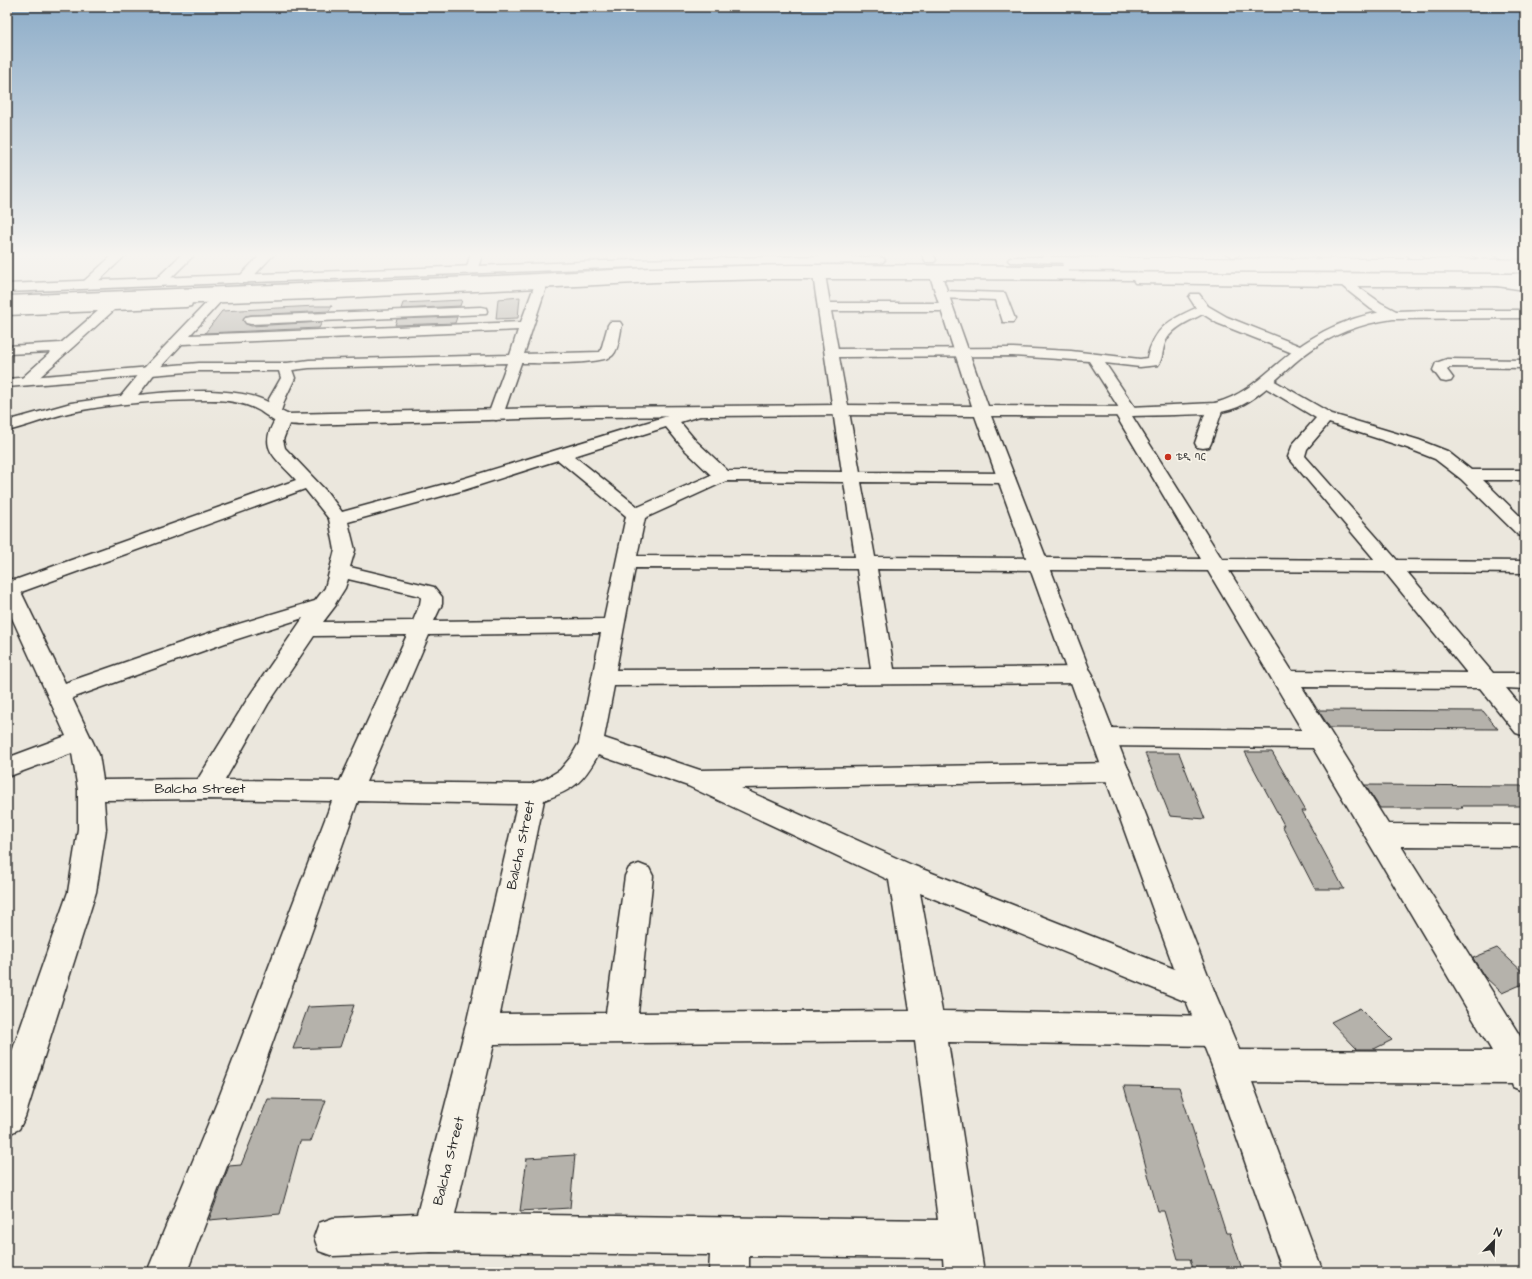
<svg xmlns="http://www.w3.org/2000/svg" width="1532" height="1279" viewBox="0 0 1532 1279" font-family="'Architects Daughter','Noto Sans Ethiopic',sans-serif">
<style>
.building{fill:#b5b2ab;stroke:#2b2b2b}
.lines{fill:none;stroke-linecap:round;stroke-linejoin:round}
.street-casing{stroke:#2b2b2b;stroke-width:3}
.secondary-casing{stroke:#2b2b2b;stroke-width:3}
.primary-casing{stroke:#2b2b2b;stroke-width:3}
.highway-casing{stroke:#2b2b2b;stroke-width:3}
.street{fill:#f7f3e8;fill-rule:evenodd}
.secondary{fill:#f7f3e8;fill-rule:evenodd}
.primary{fill:#f7f3e8;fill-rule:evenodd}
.highway{fill:#f7f3e8;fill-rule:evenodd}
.highway-bridge-casing{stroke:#2b2b2b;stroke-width:15;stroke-linecap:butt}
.highway-bridge{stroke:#f7f3e8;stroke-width:13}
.poi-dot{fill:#c8321e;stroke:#f7f3e8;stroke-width:1.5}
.labels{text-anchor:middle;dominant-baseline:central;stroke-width:3.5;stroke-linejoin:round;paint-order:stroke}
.far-poi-label{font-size:10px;fill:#2b2b2b;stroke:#f7f3e8;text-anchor:start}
.near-street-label{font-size:14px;fill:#2b2b2b;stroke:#f7f3e8}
</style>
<rect width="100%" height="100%" fill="#ebe7dd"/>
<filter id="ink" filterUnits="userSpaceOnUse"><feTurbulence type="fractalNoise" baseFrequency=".025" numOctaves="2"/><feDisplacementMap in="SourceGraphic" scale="8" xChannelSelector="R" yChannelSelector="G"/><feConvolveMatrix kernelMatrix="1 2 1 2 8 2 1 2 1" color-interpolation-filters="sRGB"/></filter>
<g filter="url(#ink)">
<path class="building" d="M 520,297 L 518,318 L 496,319 L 498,299 Z
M 462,300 L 460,306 L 401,309 L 403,303 Z
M 316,306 L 332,306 L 329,311 L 251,315 L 245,316 L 243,321 L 246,324 L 251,326 L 322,322 L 319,328 L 205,333 L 222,311 Z
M 457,317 L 455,323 L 395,325 L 397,319 Z
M 1318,710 L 1483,711 L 1498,729 L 1330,728 Z
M 1245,752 L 1272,752 L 1306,811 L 1302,811 L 1344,889 L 1315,889 L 1282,825 L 1284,825 Z
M 1145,753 L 1179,753 L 1205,819 L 1170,816 Z
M 1365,785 L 1525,786 L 1525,806 L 1461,806 L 1463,808 L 1380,808 Z
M 1497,948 L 1525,974 L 1525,983 L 1502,993 L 1484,976 L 1473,958 Z
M 354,1005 L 340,1047 L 293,1049 L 308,1007 Z
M 1360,1008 L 1392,1040 L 1374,1049 L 1357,1049 L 1331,1022 Z
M 1124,1086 L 1179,1087 L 1226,1233 L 1230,1233 L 1243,1272 L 1194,1272 L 1190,1259 L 1178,1259 L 1164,1211 L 1158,1211 Z
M 268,1099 L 326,1100 L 311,1141 L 300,1141 L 280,1214 L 209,1220 L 229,1166 L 241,1165 Z
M 575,1155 L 570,1208 L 520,1211 L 527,1158 Z"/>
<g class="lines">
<defs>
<path id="street" d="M 115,253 L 128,253 L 91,288 L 83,288 L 81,285 L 83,282 Z
M 183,253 L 196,253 L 164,285 L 156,285 L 154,282 L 156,279 Z
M 262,253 L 275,253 L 247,283 L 239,283 L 237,280 L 239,277 Z
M 471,253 L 483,253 L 476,273 L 468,273 L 466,270 Z
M 921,253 L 933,253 L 936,260 L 934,262 L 926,262 Z
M 1041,253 L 1053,253 L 1054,254 L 1052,256 C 1047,258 1044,257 1041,253 Z
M 1225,253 L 1238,253 L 1239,254 L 1237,256 L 1233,257 Z
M 1311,253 L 1326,253 L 1330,257 L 1328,259 L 1324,260 Z
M 1406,253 L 1419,253 L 1423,257 L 1421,259 C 1415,261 1410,259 1406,253 Z
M 819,271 L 823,272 L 825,275 L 830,303 L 946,303 L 951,304 L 952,307 L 951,310 L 946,311 L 831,311 L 838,349 L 1013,348 L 1071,351 L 1140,359 L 1147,358 C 1155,327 1168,321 1196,308 L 1189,297 L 1191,294 L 1199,294 L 1208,306 L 1227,317 L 1305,348 L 1307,351 L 1305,354 L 1300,355 L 1295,354 L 1217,323 L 1203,314 C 1189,321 1171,328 1165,343 C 1162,351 1163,359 1158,365 L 1140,367 L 1105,363 L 1138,412 L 1136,415 L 1132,416 L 1222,559 L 1375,560 L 1288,457 L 1293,444 L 1316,418 L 1261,385 L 1259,382 L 1261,379 L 1266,378 L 1271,379 L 1332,414 L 1419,440 L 1447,451 L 1471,470 L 1525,470 L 1525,480 L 1483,480 L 1525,521 L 1525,537 L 1518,535 L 1461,479 L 1435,459 L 1407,448 L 1329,423 L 1307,449 L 1305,456 L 1397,560 L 1525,561 L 1525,573 L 1407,572 L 1493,673 L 1525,673 L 1525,689 L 1506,688 L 1525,711 L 1525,736 L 1516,733 L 1480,688 L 1302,687 L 1388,824 L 1525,825 L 1525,847 L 1401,846 L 1525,1044 L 1525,1092 L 1513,1087 L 1512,1084 L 1229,1082 L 1217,1077 L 1212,1066 L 1217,1055 L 1229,1050 L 1492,1051 L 1313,748 L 1104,746 L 1095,743 L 1092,737 L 1095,731 L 1104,728 L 1302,730 L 1208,571 L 877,569 L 894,669 L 1082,667 L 1090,670 L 1093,675 L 1090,680 L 1082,683 L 614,686 L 604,738 L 700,770 L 1117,763 L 1126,765 L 1130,772 L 1126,779 L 1117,781 L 741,788 L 912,865 L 1210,983 L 1215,993 L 1210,1003 L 1199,1007 L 920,893 L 942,1011 L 1215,1016 L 1227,1020 L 1231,1031 L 1227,1042 L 1215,1046 L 948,1042 L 984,1272 L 944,1272 L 943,1258 L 749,1256 L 749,1272 L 709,1272 L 710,1255 L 431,1252 L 333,1256 L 319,1251 L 314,1237 L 319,1223 L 333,1218 L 417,1214 L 465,1029 L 517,804 L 358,801 L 252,1100 L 187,1272 L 147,1272 L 218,1100 L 332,801 L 206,799 L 104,800 L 106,829 L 96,892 L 25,1117 L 19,1129 L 7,1135 L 7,1066 L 68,892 L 78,829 L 78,790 L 72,753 L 7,777 L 7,758 L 66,736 L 7,607 L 7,578 L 15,580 L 296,480 C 276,457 256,449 277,417 C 268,419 264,413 258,410 C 243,402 227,400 210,400 C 165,400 113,403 68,413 C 47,418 28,426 7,431 L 7,421 L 71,403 L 121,396 L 145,367 L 214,295 L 222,295 L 224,298 L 190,335 L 521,322 L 535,284 L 537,281 L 545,281 L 547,284 L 524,354 L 600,352 L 601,350 L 608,325 L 610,322 L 620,322 L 622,325 C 620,333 619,349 613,355 C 604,365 537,363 521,363 L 502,418 L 496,420 L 490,418 L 488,415 L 507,363 L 309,368 L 285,371 L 280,370 L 278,367 L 280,364 L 309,360 L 510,355 L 518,330 L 182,344 L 155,373 L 138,395 C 172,392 259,382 281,413 L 279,415 L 289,416 L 291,419 L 283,440 L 285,448 L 327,492 L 342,512 L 452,482 L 697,407 L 703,409 L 705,412 L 703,415 L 680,422 L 696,441 L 728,471 L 842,472 L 813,275 L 815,272 ZM 1013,356 L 1089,361 L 1119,408 L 1116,409 L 1114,412 L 1201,559 L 875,557 L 861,482 L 1006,483 L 1012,482 L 1015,478 L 1012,474 L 1006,473 L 860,472 L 839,357 ZM 666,427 L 684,449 L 711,475 L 638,507 L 574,456 ZM 558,460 L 626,516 L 604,619 L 434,621 L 442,604 L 442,597 L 434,587 L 350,567 L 355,550 L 348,522 L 464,490 ZM 726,481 L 844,482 L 855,557 L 637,556 L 645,518 ZM 305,489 L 329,519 L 335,550 L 325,588 L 315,601 L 212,632 L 65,683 L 21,592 ZM 635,568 L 857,569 L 871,669 L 616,670 ZM 1229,571 L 1385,572 L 1467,673 L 1292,671 ZM 348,579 L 420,596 L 421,598 L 420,604 L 413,621 L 323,622 L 336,605 L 335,604 L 345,588 ZM 303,618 L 250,695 L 198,779 L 103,780 L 99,755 L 72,698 L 228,642 ZM 601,633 L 579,743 L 571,757 L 560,770 L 545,779 L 531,784 L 366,782 L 429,635 ZM 407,635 L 340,781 L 225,780 L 268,704 L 314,636 ZM 598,755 L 688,786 L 889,880 L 910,1011 L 638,1013 L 653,876 L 649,868 L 639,864 L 629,868 L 625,876 L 606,1013 L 500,1014 L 544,800 C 575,789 582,783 598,755 ZM 915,1041 L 938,1220 L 455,1214 L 494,1044 Z
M 1139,276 L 1525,278 L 1525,286 L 1357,286 L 1381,303 L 1398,312 L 1400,315 L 1398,318 L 1388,318 L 1371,309 L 1342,286 L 1135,283 L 1133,280 L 1135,277 Z
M 942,291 L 1005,293 L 1015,319 L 1013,322 L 1003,322 L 996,300 L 938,298 L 936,295 L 938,292 Z
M 114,299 L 120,302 L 186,299 L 191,300 L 192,303 L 191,306 L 186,307 L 114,310 L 32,384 L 27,385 L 22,384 L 20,381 L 22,378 L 51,352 L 7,354 L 7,346 L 61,343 L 98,311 L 7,315 L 7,307 L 107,303 Z
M 481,307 L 486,308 L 487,311 L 486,314 L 251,324 L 246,323 L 244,320 L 246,317 L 251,316 Z
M 1447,359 L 1525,360 L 1525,368 L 1450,367 L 1447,370 L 1453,378 L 1451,381 L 1446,382 L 1441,381 L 1433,370 L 1436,363 Z
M 1215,403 L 1221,405 L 1223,408 L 1211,443 L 1209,447 L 1203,448 L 1197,447 L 1195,443 L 1207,408 L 1209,405 Z"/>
<path id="secondary" d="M 817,256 L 879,257 L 883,258 L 885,260 L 883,262 L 879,263 L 755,264 L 632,267 L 7,292 L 7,284 L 54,282 L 632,260 Z
M 1014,257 L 1093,257 L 1097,258 L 1099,260 L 1097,262 L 1093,263 L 1010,262 L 1008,260 L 1010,258 Z
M 771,271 L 1525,274 L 1525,282 L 943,279 L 988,406 L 1130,407 L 1215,403 C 1253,394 1277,359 1309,340 C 1328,328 1349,319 1371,314 C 1389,310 1407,311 1425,310 C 1458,310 1492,310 1525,310 L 1525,318 L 1393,319 C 1362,323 1329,335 1304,355 C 1282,372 1264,395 1238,407 C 1219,415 1196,414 1175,415 C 1114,417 1053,416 991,416 L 1215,993 L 1246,1066 L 1323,1272 L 1283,1272 L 1212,1066 L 1183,993 L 975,416 L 841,415 L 596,417 L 300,425 C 287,424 273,425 265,413 L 269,399 L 281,378 L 279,371 L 199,371 L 7,387 L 7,379 L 199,363 L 285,363 L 290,364 L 295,378 L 285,399 L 281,411 L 287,414 L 596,407 L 841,405 L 972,406 L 931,279 L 771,279 L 655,282 L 337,298 L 7,310 L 7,302 L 337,290 L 655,274 Z"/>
<path id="primary" d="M 1470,253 L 1486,253 L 1525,270 L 1525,278 L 1472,255 Z
M 1494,278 L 1525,282 L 1525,290 L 1490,285 L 1488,282 L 1490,279 Z"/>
<path id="highway" d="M 793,265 L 1074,266 L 1078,267 L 1080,270 L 1078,273 L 1074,274 L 793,273 L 650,276 L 519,283 L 7,304 L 7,296 L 519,275 L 650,268 Z"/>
</defs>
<use href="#street" class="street-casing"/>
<use href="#secondary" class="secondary-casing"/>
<use href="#primary" class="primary-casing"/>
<use href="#highway" class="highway-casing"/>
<use href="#street" class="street"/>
<use href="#secondary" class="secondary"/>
<use href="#primary" class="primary"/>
<use href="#highway" class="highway"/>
<defs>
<path id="highway-bridge" d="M 1069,264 L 1525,266"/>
</defs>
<use href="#highway-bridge" class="highway-bridge-casing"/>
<use href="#highway-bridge" class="highway-bridge"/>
</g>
</g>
<linearGradient id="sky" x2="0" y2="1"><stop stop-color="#8cacc8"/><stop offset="0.59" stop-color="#f6f4f0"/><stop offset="1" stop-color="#f6f4f0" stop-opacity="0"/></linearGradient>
<rect width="1532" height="432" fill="url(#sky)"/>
<circle class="poi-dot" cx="1168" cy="457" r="4"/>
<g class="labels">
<g class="far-poi-label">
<text x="1176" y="457">ቴዲ ባር</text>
</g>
<g class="near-street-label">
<text x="200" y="789">Balcha Street</text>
<text transform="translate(521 845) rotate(-78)">Balcha Street</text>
<text transform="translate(449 1161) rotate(-76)">Balcha Street</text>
</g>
</g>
<rect width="1532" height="1279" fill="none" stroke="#f7f3e8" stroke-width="24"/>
<rect x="12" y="12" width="1508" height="1255" fill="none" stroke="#2b2b2b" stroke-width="1.5" filter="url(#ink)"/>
<g transform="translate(1494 1241) rotate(23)" stroke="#f7f3e8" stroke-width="3" paint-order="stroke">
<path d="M0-3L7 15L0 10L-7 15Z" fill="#2b2b2b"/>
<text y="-6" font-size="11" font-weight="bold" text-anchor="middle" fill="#2b2b2b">N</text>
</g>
</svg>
